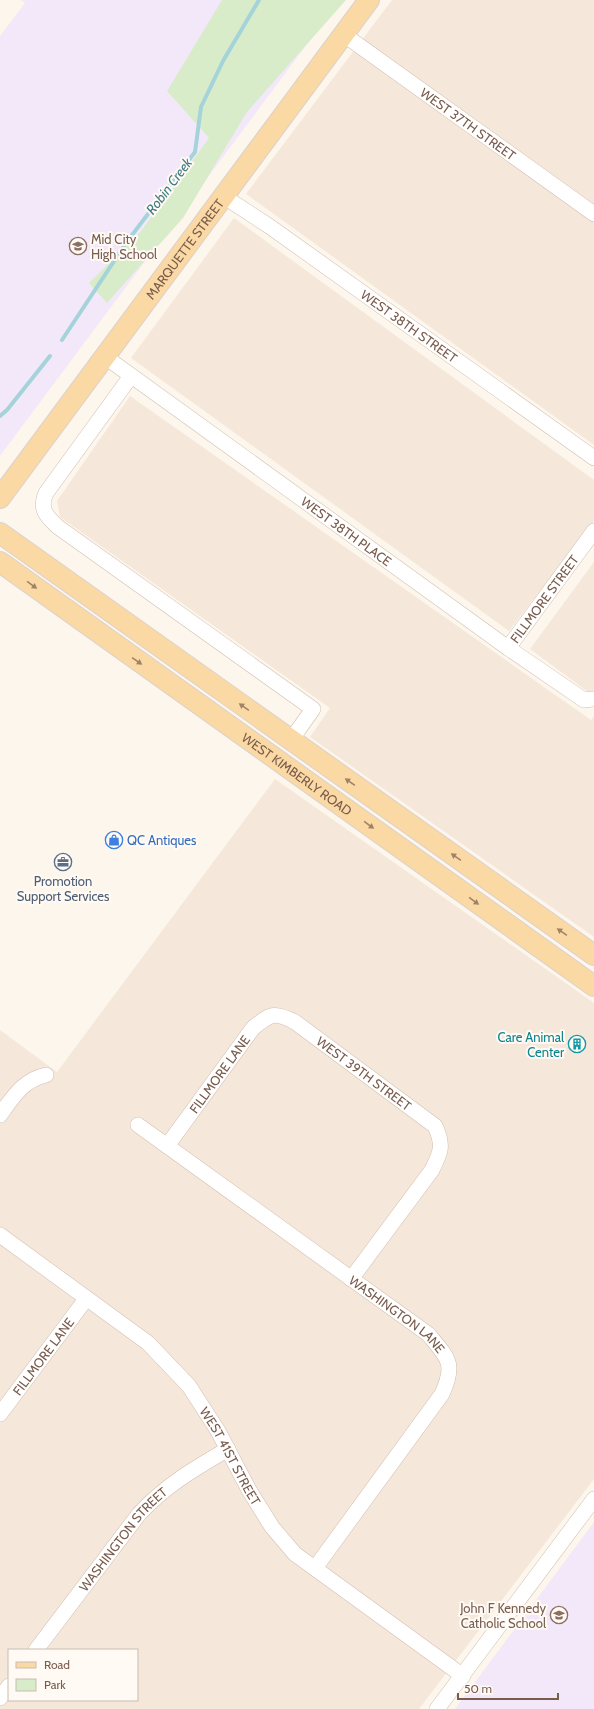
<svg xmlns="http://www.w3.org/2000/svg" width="594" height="1709" viewBox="0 0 594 1709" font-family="Cabin,sans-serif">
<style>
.residential{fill:#f5e8da;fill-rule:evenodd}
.education{fill:#f3e8fa}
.green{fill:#d8ecc9}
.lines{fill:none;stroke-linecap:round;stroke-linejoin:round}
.stream{stroke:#a5d3da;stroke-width:4}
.minor-casing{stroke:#d1beb0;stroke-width:16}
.major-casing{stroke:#dad1cd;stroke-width:22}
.minor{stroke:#fff;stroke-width:15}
.major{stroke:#fbd9a5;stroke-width:20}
.oneway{fill:#a18267}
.labels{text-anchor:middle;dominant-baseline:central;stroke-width:4;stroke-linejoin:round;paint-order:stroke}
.street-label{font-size:13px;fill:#7a5c4d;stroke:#fffaf3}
.education-label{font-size:13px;fill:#785e54;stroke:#fffaf3;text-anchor:start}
.shop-label{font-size:13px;fill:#366cbe;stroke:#fffaf3;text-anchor:start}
.service-label{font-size:13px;fill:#4e5e75;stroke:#fffaf3}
.culture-label{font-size:13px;fill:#0d838f;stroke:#fffaf3;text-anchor:end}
.water-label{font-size:14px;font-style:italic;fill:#437c86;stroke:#fffaf3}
</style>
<rect width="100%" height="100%" fill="#fdf6ec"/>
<path class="residential" d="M 392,0 L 594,0 L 594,445 L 246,194 Z
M 234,218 L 594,480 L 594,521 L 509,631 L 131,358 Z
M 130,396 L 591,720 L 594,716 L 594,937 L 310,737 L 330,708 L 60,517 L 57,501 Z
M 594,562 L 594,690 L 591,694 L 530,649 Z
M 275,779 L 594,1003 L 594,1479 L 419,1709 L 0,1709 L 0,1030 L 57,1072 ZM 9,1650 L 137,1650 L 137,1700 L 9,1700 Z"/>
<path class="education" d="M 21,0 L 340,0 L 0,456 L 0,36 L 25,3 Z
M 594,1522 L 594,1709 L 455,1709 Z"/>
<path class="green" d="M 222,0 L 346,0 L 247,112 L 183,218 L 107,303 L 89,283 L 141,231 L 209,138 L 167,91 Z"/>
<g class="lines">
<path class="stream" d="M 62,340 L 126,243 L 195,152 L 201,107 L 223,61 L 259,0
M 0,416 L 7,410 L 50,356"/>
<defs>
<g id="minor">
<path id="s1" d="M 343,34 L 594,214"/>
<path id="s2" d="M 223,196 L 269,226 L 594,458"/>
<path id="s3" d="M 104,356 L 508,648 L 584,700 L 593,699"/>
<path d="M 131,376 L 46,493 C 39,509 46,516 58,527 L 313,709 L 291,740"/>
<path id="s4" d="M 508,648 L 594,531"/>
<path d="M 0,1115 C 13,1097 23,1080 46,1075"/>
<path id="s5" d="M 138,1125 L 428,1334 C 448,1358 456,1363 442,1394 L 315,1568"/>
<path id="s6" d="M 167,1146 L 253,1028 C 270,1014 274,1011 295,1022 L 435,1126 C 444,1145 441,1152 432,1170 L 351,1279"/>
<path id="s7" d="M 0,1235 L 148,1343 L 189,1386 L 218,1431 L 249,1490 L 272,1527 L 295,1554 L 463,1676"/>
<path id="s8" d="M 0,1414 L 86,1299"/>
<path id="s9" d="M 36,1650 L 139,1514 C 166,1485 194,1469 228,1449"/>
<path d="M 0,1698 L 9,1686"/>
<path d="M 437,1709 L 594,1499"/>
</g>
<g id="major">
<path id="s10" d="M 0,498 L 369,0"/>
<path d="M 0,533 L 594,955"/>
<path id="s11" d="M 0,562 L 594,986"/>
</g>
</defs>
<use href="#minor" class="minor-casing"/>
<use href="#major" class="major-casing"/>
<use href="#minor" class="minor"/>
<use href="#major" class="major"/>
</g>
<defs><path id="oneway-solid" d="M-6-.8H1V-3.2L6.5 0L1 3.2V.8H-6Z"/></defs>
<g class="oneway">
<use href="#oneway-solid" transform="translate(32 585) rotate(36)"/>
<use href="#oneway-solid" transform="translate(137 661) rotate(35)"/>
<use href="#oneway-solid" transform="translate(244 707) rotate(-145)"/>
<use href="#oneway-solid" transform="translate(350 782) rotate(-145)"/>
<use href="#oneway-solid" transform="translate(369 825) rotate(36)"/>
<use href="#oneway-solid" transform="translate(456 857) rotate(-145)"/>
<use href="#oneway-solid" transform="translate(474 901) rotate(36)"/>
<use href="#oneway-solid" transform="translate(562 932) rotate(-145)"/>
</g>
<defs>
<symbol id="school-ring" viewBox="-11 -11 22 22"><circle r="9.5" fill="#fffaf3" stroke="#8d6e63" stroke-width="1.5"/><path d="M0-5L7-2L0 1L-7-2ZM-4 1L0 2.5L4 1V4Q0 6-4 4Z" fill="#8d6e63"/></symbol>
<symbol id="shop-ring" viewBox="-11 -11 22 22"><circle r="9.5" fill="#fffaf3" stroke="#3f7fe0" stroke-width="1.5"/><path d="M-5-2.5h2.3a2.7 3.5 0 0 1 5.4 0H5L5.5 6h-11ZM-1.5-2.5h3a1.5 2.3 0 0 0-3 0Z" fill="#3f7fe0"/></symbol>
<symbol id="office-ring" viewBox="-11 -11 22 22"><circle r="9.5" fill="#fffaf3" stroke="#5c6f8a" stroke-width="1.5"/><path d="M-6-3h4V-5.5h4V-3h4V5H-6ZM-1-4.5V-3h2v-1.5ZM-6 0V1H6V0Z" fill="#5c6f8a"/></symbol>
<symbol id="building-ring" viewBox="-11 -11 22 22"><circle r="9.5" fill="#fffaf3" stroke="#0f9aa8" stroke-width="1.5"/><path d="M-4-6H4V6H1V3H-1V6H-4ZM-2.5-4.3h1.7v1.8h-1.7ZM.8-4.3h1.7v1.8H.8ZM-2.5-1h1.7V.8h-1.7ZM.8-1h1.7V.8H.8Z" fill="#0f9aa8"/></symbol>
</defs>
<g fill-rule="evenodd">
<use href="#school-ring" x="68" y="236" width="20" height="20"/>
<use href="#shop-ring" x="104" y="830" width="20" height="20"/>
<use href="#office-ring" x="53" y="852" width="20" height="20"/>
<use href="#building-ring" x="567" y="1034" width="20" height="20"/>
<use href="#school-ring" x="549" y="1605" width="20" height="20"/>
</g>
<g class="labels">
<g class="street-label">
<text stroke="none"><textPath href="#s1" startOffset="154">WEST 37TH STREET</textPath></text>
<text stroke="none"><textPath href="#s10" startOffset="310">MARQUETTE STREET</textPath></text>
<text stroke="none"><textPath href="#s2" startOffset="227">WEST 38TH STREET</textPath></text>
<text stroke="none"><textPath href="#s3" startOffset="299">WEST 38TH PLACE</textPath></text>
<text stroke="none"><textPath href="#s4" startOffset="61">FILLMORE STREET</textPath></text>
<text stroke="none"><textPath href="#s11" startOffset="365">WEST KIMBERLY ROAD</textPath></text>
<text stroke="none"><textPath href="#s6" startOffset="279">WEST 39TH STREET</textPath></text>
<text stroke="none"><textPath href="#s6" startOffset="89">FILLMORE LANE</textPath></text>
<text stroke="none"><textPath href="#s5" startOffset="321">WASHINGTON LANE</textPath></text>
<text stroke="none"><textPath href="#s8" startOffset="72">FILLMORE LANE</textPath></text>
<text stroke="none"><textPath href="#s7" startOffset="324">WEST 41ST STREET</textPath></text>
<text stroke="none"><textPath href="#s9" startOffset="141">WASHINGTON STREET</textPath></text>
</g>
<g class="education-label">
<text x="91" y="239">Mid City<tspan x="91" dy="15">High School</tspan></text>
<text x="546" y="1608" text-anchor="end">John F Kennedy<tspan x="546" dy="15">Catholic School</tspan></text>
</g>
<g class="shop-label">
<text x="127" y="840">QC Antiques</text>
</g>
<g class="service-label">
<text x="63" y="881">Promotion<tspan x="63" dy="15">Support Services</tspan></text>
</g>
<g class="culture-label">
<text x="564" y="1037">Care Animal<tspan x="564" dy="15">Center</tspan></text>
</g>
<g class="water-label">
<text transform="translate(169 186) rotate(-53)">Robin Creek</text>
</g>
</g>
<rect x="8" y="1649" width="130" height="52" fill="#fffaf3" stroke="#cabbb1"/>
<rect x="16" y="1662" width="20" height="6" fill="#fbd9a5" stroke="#cabbb1"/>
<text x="44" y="1669" font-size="12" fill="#7a5c4d">Road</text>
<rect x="16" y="1679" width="20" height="12" fill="#d8ecc9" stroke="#cabbb1"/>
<text x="44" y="1689" font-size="12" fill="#7a5c4d">Park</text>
<path d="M458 1693v6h100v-6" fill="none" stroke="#7a5c4d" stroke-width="2"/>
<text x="464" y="1693" font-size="12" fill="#7a5c4d" stroke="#fffaf3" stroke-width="3" paint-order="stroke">50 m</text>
</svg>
